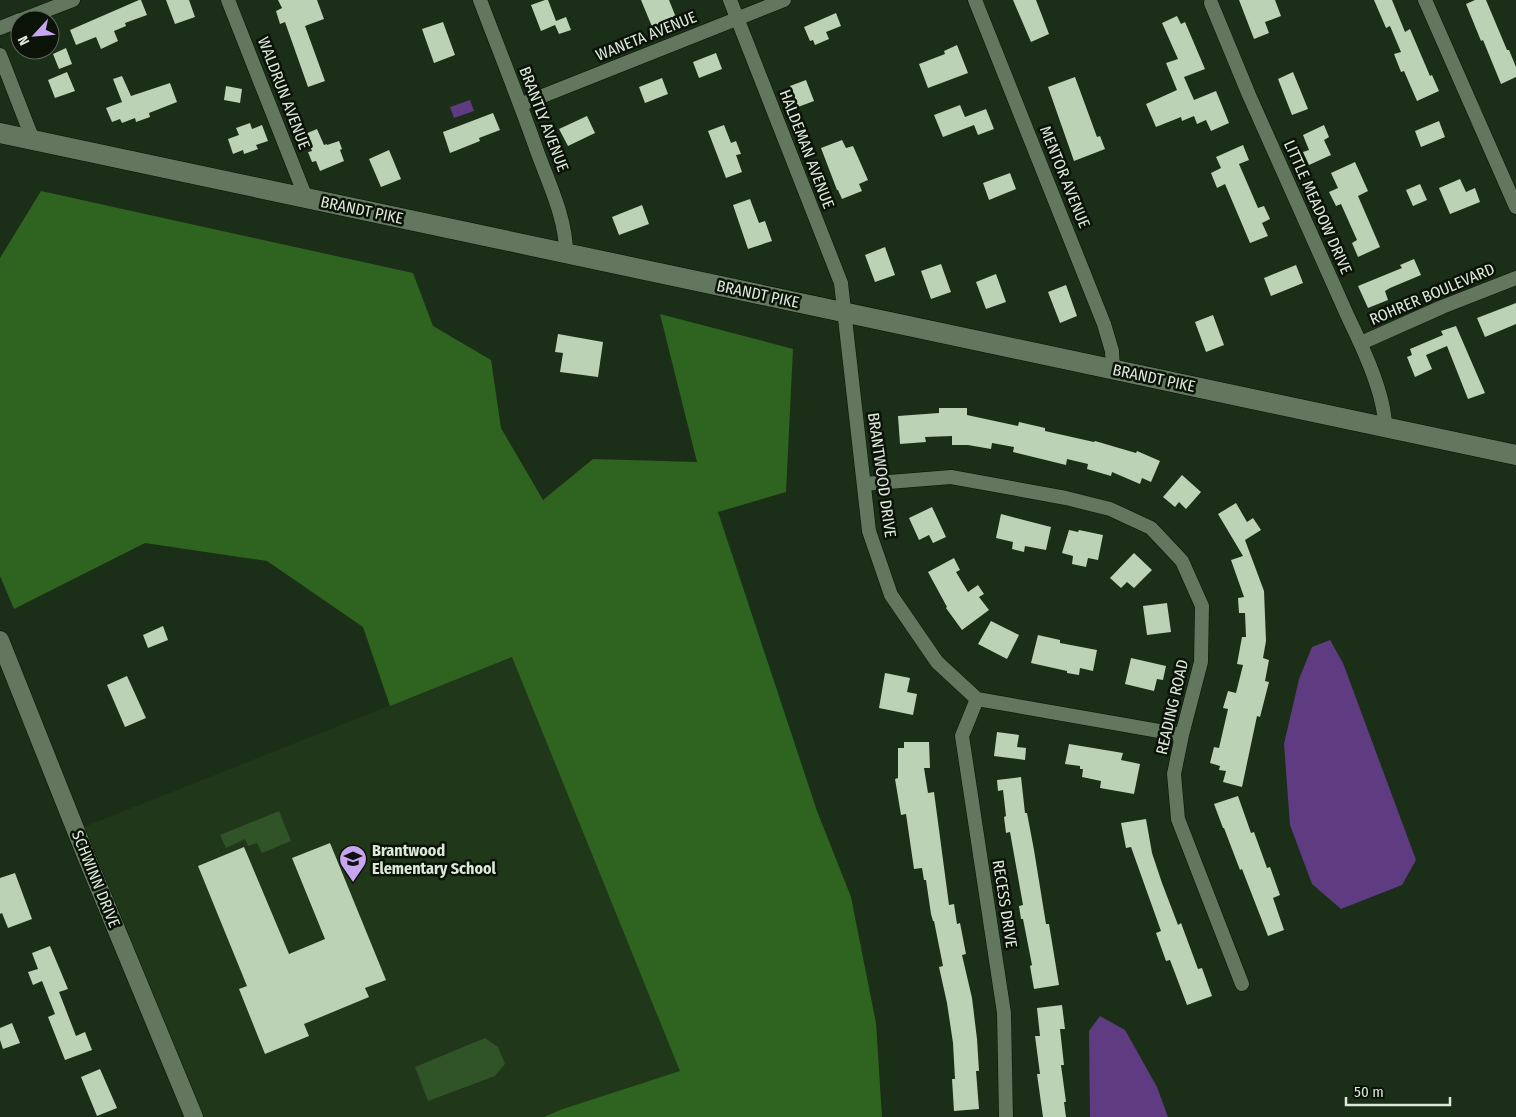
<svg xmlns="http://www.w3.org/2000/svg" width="1516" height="1117" viewBox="0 0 1516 1117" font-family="'Fira Sans Condensed',sans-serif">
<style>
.built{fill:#20371a}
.green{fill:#305427}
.forest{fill:#2e641f}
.water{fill:#5f3b81}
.building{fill:#bbd2b5}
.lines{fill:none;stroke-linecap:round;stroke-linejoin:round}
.minor-casing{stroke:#051602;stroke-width:15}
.tertiary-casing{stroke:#051602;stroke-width:19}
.secondary-casing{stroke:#051602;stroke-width:21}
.minor{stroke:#62775d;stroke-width:14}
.tertiary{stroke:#62775d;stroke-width:18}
.secondary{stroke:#62775d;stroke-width:20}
.labels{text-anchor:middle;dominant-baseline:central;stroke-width:5;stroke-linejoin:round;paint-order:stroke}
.street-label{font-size:16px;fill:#dce8d9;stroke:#0b1309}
.poi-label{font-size:16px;font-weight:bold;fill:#dce8d9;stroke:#0b1309;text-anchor:start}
</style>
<rect width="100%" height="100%" fill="#1b2e17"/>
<path class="built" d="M 512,657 L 707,1113 L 697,1117 L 194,1117 L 76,830 Z"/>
<path class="green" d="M 279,811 L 291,841 L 262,853 L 257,843 L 248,846 L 245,839 L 226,848 L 220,835 Z
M 485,1038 L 498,1047 L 505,1064 L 495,1076 L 428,1101 L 415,1067 Z"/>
<path class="forest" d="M 41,191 L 413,273 L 433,326 L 491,360 L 501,428 L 543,500 L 593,459 L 697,462 L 660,314 L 793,349 L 786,492 L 718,512 L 817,811 L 851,897 L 876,1023 L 882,1117 L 544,1117 L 563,1109 L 680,1071 L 512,657 L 390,706 L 363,627 L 267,561 L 145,543 L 14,609 L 0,576 L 0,258 Z"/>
<path class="water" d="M 470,100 L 474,111 L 454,118 L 450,107 Z
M 1330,640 L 1343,663 L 1416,860 L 1402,885 L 1341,909 L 1312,884 L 1290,825 L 1284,744 L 1299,679 L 1312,647 Z
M 1100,1016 L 1125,1030 L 1157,1087 L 1168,1117 L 1090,1117 L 1089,1031 Z"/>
<path class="building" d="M 139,0 L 141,0 L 147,15 L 125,23 L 126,26 L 114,31 L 118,41 L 101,49 L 96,37 L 76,45 L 70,30 Z
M 166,0 L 189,0 L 195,17 L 175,24 Z
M 278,0 L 317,0 L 324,19 L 305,26 L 325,81 L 308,87 L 285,22 L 280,24 L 276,11 L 282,8 Z
M 545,0 L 548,0 L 556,21 L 566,17 L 571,30 L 559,34 L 555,25 L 541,31 L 531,5 Z
M 641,0 L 669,0 L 677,20 L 653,29 Z
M 1013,0 L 1036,0 L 1049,34 L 1031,42 Z
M 1239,0 L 1275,0 L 1281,16 L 1265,22 L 1269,33 L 1254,39 Z
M 1374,0 L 1392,0 L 1405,32 L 1410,29 L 1430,76 L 1432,75 L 1439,91 L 1417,101 L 1404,71 L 1401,72 L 1394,54 L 1401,52 L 1390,26 L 1386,28 Z
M 1475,0 L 1486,0 L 1507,50 L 1509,50 L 1516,67 L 1516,77 L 1501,84 L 1483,40 L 1481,41 L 1466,4 Z
M 836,13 L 841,26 L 826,32 L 829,39 L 815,45 L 813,40 L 810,41 L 804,27 Z
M 1177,16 L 1181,24 L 1185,22 L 1205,69 L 1184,77 L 1194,100 L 1216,91 L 1229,123 L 1211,131 L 1206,120 L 1197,124 L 1194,116 L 1182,121 L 1181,117 L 1156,127 L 1146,104 L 1177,90 L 1166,63 L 1178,59 L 1162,23 Z
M 443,22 L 455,55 L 434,63 L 422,29 Z
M 957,45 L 968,73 L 928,88 L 919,64 L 945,54 L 944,51 Z
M 66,48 L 72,64 L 59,69 L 53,54 Z
M 716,53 L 722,69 L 699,78 L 693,62 Z
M 67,72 L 75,91 L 55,98 L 48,80 Z
M 1293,72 L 1308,109 L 1292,115 L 1278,79 Z
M 122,76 L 131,96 L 170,83 L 177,102 L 149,113 L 150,117 L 136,122 L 135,118 L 122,123 L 120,119 L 112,122 L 106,108 L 122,102 L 113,79 Z
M 1075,77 L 1097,137 L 1100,136 L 1105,149 L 1074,161 L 1048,87 Z
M 662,78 L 668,94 L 645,103 L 639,87 Z
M 806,80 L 814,101 L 798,107 L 790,86 Z
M 226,86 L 242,89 L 240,103 L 224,100 Z
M 960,105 L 965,117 L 986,109 L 994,129 L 978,135 L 974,125 L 943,137 L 934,115 Z
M 493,113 L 500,130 L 479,138 L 480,141 L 450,153 L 443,132 Z
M 587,116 L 595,133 L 568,146 L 559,129 Z
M 1439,121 L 1445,137 L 1421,147 L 1415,131 Z
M 250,123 L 252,129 L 262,125 L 268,141 L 256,145 L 258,149 L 244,154 L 243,150 L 233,154 L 228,139 L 239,135 L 236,128 Z
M 724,125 L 731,143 L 736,141 L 741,154 L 736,155 L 742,172 L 726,178 L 708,131 Z
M 1324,125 L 1329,137 L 1324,140 L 1331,155 L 1309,165 L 1303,152 L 1309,150 L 1303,135 Z
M 317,129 L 324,145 L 327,144 L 327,145 L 339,141 L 342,149 L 340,150 L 344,161 L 320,171 L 316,161 L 312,162 L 308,152 L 312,151 L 305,134 Z
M 842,140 L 846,148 L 853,146 L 868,180 L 859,184 L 862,191 L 842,199 L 838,190 L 837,190 L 821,148 Z
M 1243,145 L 1249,160 L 1239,164 L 1258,208 L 1264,206 L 1270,219 L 1262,223 L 1268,236 L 1250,243 L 1225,184 L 1217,188 L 1211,173 L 1221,168 L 1216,157 Z
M 389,150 L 401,179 L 381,187 L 369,159 Z
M 1355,162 L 1368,191 L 1358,196 L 1380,247 L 1358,257 L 1352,243 L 1357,240 L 1341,204 L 1336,206 L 1329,192 L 1338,188 L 1331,173 Z
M 1010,173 L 1016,189 L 989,200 L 983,183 Z
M 1460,179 L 1466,192 L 1475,188 L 1480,202 L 1450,214 L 1439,188 Z
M 1420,184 L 1427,200 L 1413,206 L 1406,190 Z
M 750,199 L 759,223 L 765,221 L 772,241 L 748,249 L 733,205 Z
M 642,205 L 649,224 L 619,235 L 612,217 Z
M 885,247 L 895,275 L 875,282 L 865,255 Z
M 1414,259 L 1421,275 L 1390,288 L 1385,291 L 1388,300 L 1368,308 L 1358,286 L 1402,268 L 1400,265 Z
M 941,264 L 951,292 L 931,299 L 921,271 Z
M 1296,265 L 1303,283 L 1271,296 L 1264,278 Z
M 996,274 L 1006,302 L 986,309 L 976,282 Z
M 1066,285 L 1077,316 L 1060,323 L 1048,292 Z
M 1516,303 L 1516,324 L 1485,337 L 1477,318 Z
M 1213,315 L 1224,345 L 1206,352 L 1195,322 Z
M 1456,326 L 1485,393 L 1468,399 L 1447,346 L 1426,355 L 1432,369 L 1415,377 L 1407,357 L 1412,355 L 1410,349 L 1443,335 L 1441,331 Z
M 558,334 L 603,342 L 598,377 L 560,372 L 563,353 L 555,352 Z
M 939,408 L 967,408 L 967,415 L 1018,426 L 1019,422 L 1045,428 L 1045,431 L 1094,442 L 1095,441 L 1136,453 L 1137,451 L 1160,461 L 1151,482 L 1142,478 L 1140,484 L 1112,472 L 1111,476 L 1087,469 L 1088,464 L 1067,459 L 1066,465 L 1013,452 L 1014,447 L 992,443 L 991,449 L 968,445 L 952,445 L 952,436 L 925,437 L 926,442 L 900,444 L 898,416 L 939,413 Z
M 1182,475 L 1201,492 L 1186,509 L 1179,502 L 1175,507 L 1163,497 Z
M 1236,503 L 1247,522 L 1253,518 L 1261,530 L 1245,540 L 1264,591 L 1266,641 L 1263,658 L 1269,660 L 1265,681 L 1269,682 L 1260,717 L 1257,716 L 1242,787 L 1223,782 L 1226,771 L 1219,770 L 1220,766 L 1210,763 L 1214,747 L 1219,748 L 1228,709 L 1223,708 L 1228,691 L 1236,693 L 1243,665 L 1237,664 L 1242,637 L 1246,637 L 1245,613 L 1239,613 L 1238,598 L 1244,597 L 1231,560 L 1243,556 L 1218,514 Z
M 932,507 L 946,537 L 933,543 L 929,535 L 919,540 L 909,518 Z
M 1001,514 L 1051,527 L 1046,550 L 1025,546 L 1024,552 L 1012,549 L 1013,542 L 996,538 Z
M 1069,530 L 1078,532 L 1079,530 L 1103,535 L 1098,560 L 1088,558 L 1086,567 L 1072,564 L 1073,556 L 1062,553 Z
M 1134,553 L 1152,570 L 1134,588 L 1127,582 L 1121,588 L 1110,578 Z
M 954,558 L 960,570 L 956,572 L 968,592 L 978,585 L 984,594 L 979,597 L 989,610 L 962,630 L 946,608 L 947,607 L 928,572 Z
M 1167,603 L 1171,632 L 1147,635 L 1143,606 Z
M 991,621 L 1019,635 L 1007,659 L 978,644 Z
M 163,626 L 168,640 L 148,648 L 143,635 Z
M 1038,635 L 1060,640 L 1060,643 L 1097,650 L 1093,671 L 1080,668 L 1079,675 L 1067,673 L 1067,671 L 1031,663 Z
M 1131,658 L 1166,666 L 1163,680 L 1157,679 L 1154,691 L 1125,684 Z
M 885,673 L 910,678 L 907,692 L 917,694 L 913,715 L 879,708 Z
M 127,676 L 146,718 L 125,727 L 107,685 Z
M 997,732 L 1019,735 L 1017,747 L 1026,748 L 1025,760 L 994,756 Z
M 904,742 L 929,742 L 930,768 L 924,768 L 928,793 L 934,792 L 949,905 L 954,904 L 957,924 L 960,923 L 966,954 L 962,955 L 972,998 L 977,1039 L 979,1071 L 976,1071 L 979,1109 L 954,1111 L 952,1079 L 955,1079 L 953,1043 L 947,1003 L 939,967 L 943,966 L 934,921 L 933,921 L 931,914 L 926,880 L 924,880 L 922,868 L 914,869 L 906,814 L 901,815 L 895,779 L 898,778 L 898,748 L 904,748 Z
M 1069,744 L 1123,753 L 1121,760 L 1140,764 L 1134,794 L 1100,788 L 1101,781 L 1082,777 L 1083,769 L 1080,769 L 1080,766 L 1065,764 Z
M 1021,777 L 1025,813 L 1027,813 L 1034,850 L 1046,924 L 1049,924 L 1059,985 L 1034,989 L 1030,966 L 1032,965 L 1023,919 L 1021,919 L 1019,906 L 1023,905 L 1010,832 L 1006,833 L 1004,817 L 1006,816 L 1003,790 L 998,791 L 997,780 Z
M 1238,796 L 1251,833 L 1254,832 L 1267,868 L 1270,867 L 1280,895 L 1273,898 L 1284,930 L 1268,936 L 1242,869 L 1240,870 L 1224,828 L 1223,828 L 1214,804 Z
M 1146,819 L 1152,853 L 1162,883 L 1178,925 L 1181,923 L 1198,969 L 1202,968 L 1212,996 L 1187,1005 L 1170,960 L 1166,961 L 1156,933 L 1161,931 L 1131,847 L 1126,848 L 1121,823 Z
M 330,843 L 386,980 L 365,988 L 369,997 L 304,1024 L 309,1036 L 265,1054 L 239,989 L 247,986 L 198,866 L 244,847 L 289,954 L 325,939 L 292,858 Z
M 15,873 L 32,919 L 8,928 L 2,913 L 0,914 L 0,878 Z
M 50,946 L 68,989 L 59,992 L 76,1036 L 85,1032 L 92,1050 L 65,1060 L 48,1017 L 55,1014 L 42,981 L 33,985 L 28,972 L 38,969 L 32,953 Z
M 1062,1005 L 1065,1029 L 1060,1029 L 1064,1065 L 1061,1065 L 1066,1102 L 1064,1102 L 1066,1117 L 1043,1117 L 1037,1074 L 1040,1074 L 1035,1036 L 1040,1036 L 1037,1008 Z
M 12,1023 L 20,1043 L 3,1049 L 0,1040 L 0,1028 Z
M 100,1069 L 117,1108 L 97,1116 L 81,1077 Z"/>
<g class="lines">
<defs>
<path id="minor" d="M 228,0 L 306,198
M 480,0 C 499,50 519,100 537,151 C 549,184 566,218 566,253
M 730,0 L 841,283 L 869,531 L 891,595 L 937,662 L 977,699 L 1182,735
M 975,0 L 1104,324 L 1112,351 L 1113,370
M 1425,0 L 1516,207
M 1211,3 L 1249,95 L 1348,317 C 1362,346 1385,394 1385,427
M 21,20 L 73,0
M 0,28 L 20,20
M 0,55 L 33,140
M 520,105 L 784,0
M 1361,343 L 1442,307 L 1516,278
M 864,484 L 951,477 L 1066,498 L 1110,509 L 1151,528 L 1182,561 L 1202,606 L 1201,662 L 1182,735 L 1174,774 L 1178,819 L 1242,984
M 977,699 L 962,736 L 1004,1013 L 1006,1117"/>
<path id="tertiary" d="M 0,640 L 88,861 L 194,1117"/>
<path id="secondary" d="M 0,133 L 1516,455"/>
</defs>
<use href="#minor" class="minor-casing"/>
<use href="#tertiary" class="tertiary-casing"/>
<use href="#secondary" class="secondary-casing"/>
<use href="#minor" class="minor"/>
<use href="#tertiary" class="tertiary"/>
<use href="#secondary" class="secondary"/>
</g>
<defs>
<symbol id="school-pin" viewBox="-11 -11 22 30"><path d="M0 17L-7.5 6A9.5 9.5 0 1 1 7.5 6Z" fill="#c8a6ef" stroke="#0b1309"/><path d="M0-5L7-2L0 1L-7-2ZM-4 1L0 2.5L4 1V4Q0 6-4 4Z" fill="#111"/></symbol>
</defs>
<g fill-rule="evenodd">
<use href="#school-pin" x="337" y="843" width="32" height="43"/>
</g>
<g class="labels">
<g class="street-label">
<text transform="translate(646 36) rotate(-22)">WANETA AVENUE</text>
<text transform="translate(284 93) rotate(69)">WALDRUN AVENUE</text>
<text transform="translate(544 119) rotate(69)">BRANTLY AVENUE</text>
<text transform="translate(807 149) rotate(69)">HALDEMAN AVENUE</text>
<text transform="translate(1065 177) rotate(68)">MENTOR AVENUE</text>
<text transform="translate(1318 207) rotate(66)">LITTLE MEADOW DRIVE</text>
<text transform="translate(362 210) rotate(12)">BRANDT PIKE</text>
<text transform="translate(758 294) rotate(12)">BRANDT PIKE</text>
<text transform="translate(1432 294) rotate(-23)">ROHRER BOULEVARD</text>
<text transform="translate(1154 378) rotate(12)">BRANDT PIKE</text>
<text transform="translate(882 475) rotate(82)">BRANTWOOD DRIVE</text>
<text transform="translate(1172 707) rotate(-77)">READING ROAD</text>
<text transform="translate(96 879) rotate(68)">SCHWINN DRIVE</text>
<text transform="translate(1005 904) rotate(81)">RECESS DRIVE</text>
</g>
<g class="poi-label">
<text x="372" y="850">Brantwood<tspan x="372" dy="18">Elementary School</tspan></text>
</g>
</g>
<g transform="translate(35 35) rotate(244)"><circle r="24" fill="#0b1309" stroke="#5f685c"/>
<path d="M0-4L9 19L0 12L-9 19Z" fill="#c8a6ef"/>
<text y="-8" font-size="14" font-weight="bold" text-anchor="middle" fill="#dce8d9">N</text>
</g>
<path d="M1346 1097v8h104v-8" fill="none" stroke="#dce8d9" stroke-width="2.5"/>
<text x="1354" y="1097" font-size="15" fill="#dce8d9" stroke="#0b1309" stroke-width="4" paint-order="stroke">50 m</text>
</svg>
